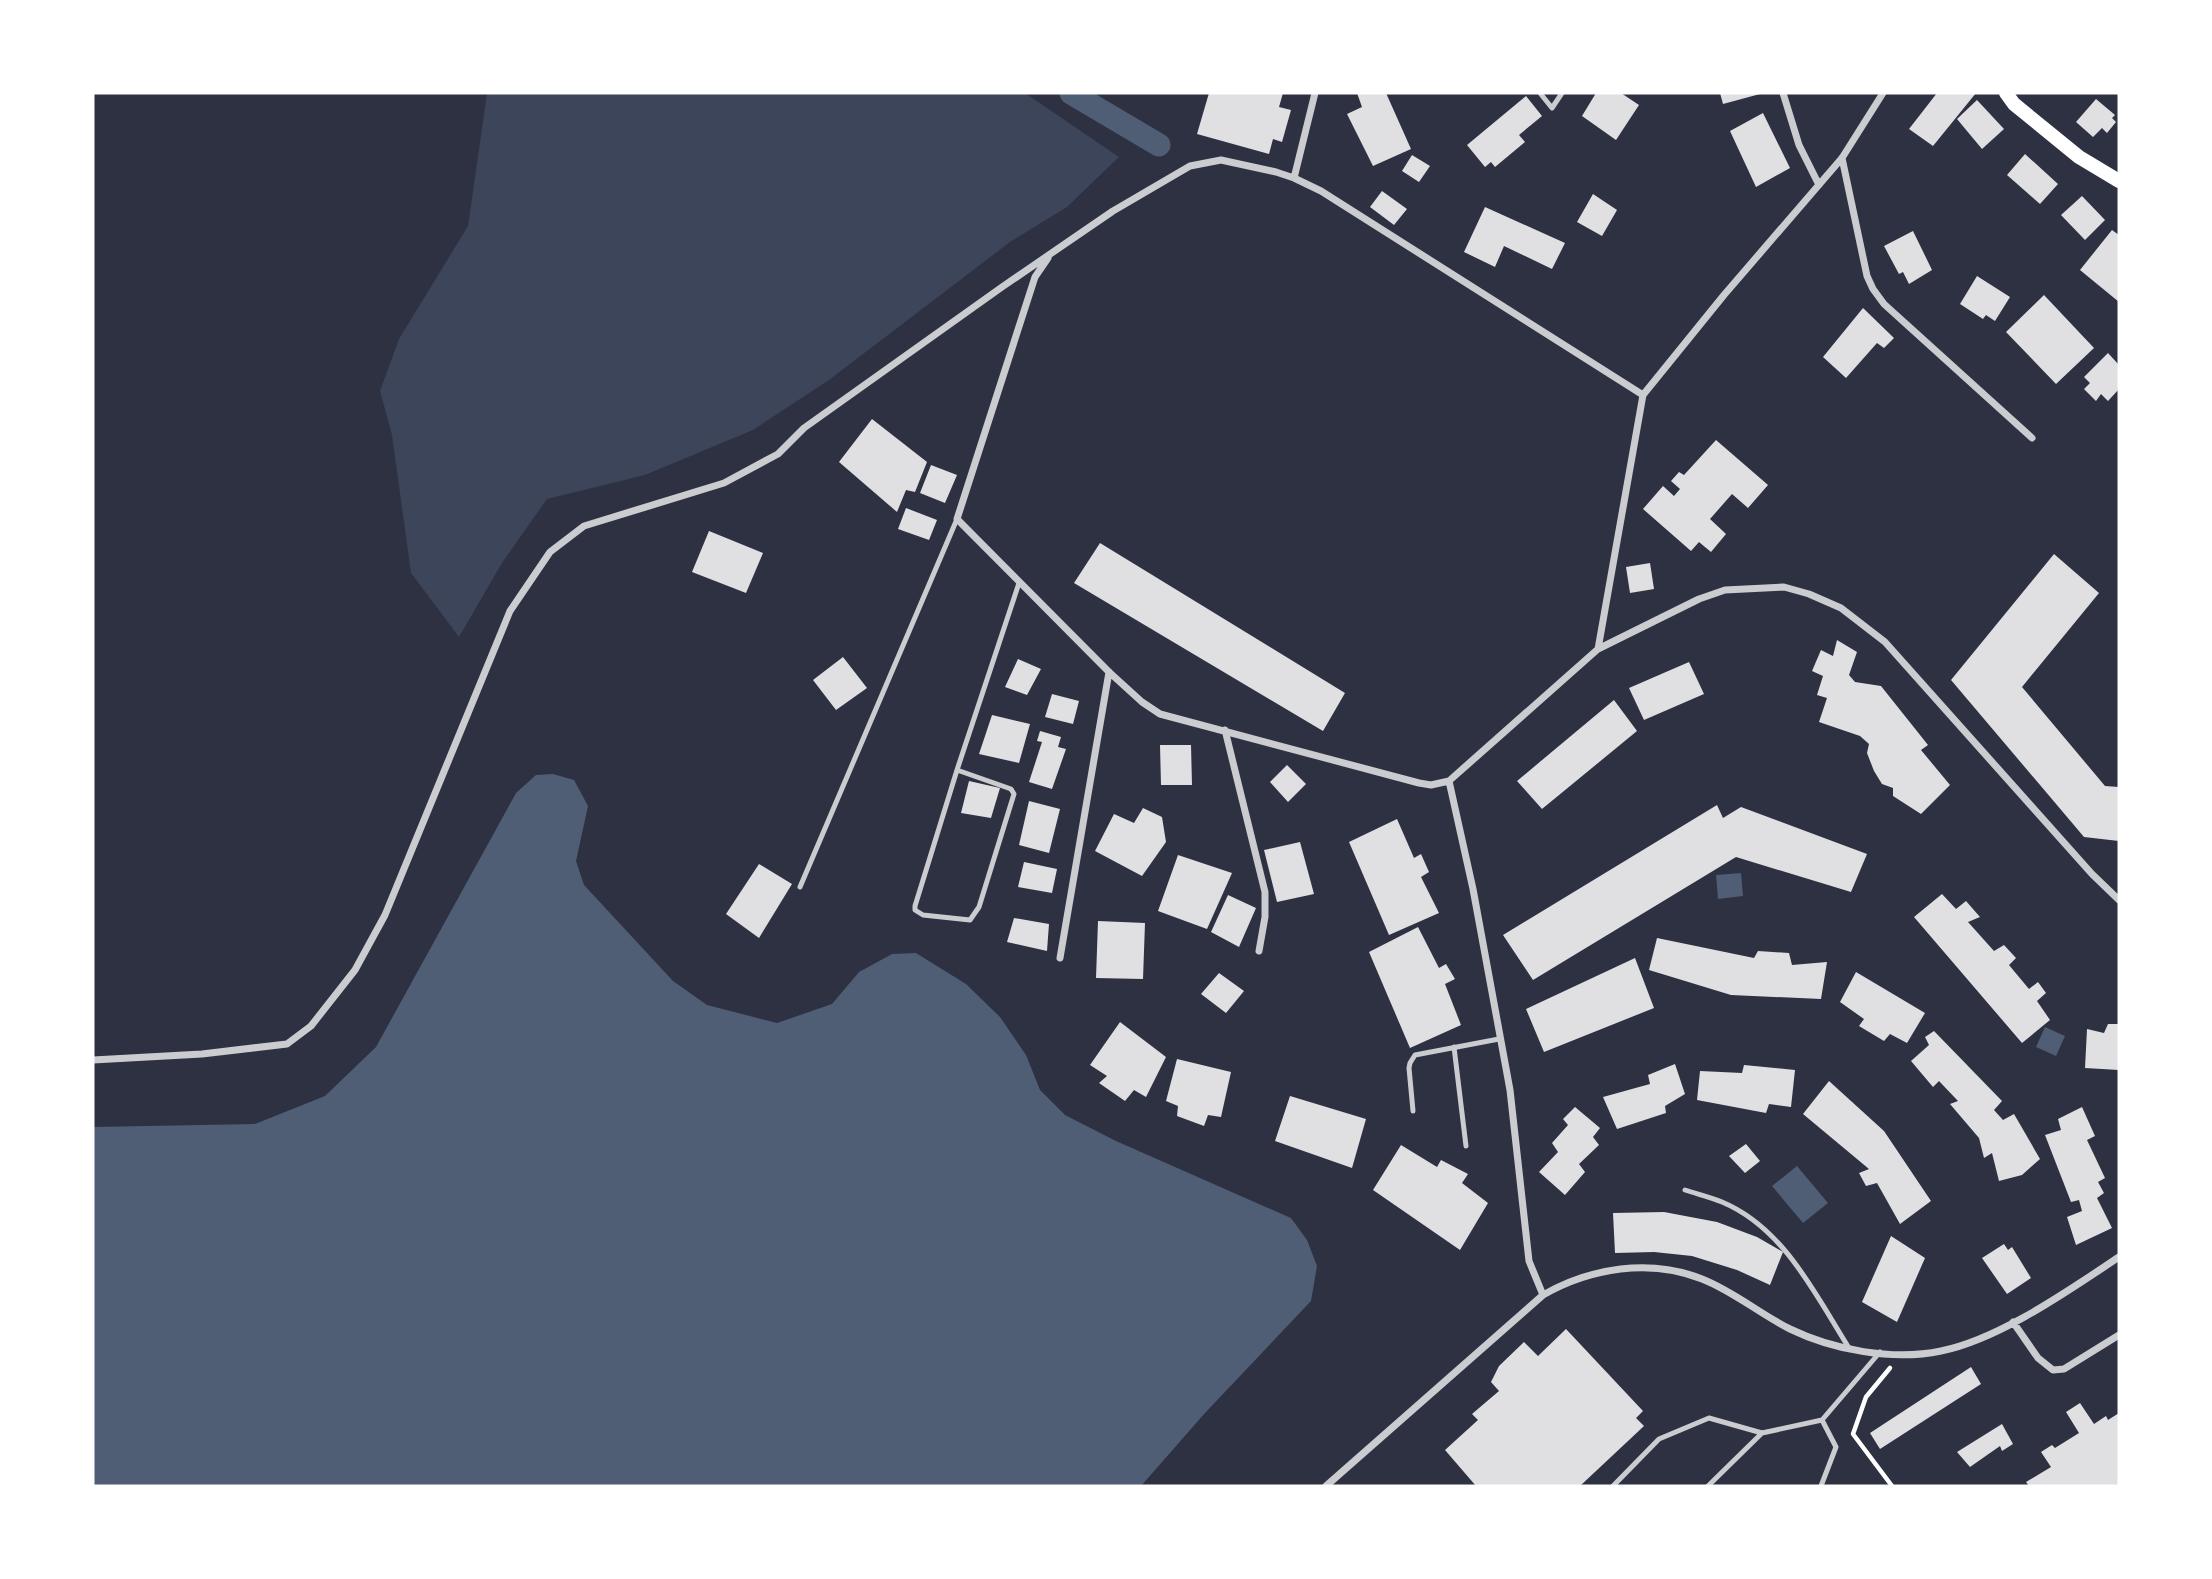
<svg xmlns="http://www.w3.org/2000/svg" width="2212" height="1579" viewBox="0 0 2212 1579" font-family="'Fira Sans Condensed',sans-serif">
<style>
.green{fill:#3c4559}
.water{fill:#4f5d75}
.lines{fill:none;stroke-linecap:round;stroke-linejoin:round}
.canal{stroke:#4f5d75;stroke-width:23}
.building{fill:#e0e0e3}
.path{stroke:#fff;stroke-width:4.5}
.service{stroke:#caccd0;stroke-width:5}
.minor{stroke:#caccd0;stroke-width:7}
.secondary{stroke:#fff;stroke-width:14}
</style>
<rect width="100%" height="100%" fill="#2d3142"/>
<path class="green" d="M 487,93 L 1025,93 L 1119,157 L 1067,207 L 1010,242 L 829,380 L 753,430 L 645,475 L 547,499 L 502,563 L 459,637 L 411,573 L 392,435 L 380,391 L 399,339 L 468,226 Z"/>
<path class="water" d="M 553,774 L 574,780 L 588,806 L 576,861 L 584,885 L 673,981 L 707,1005 L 777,1023 L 832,1004 L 859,972 L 892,954 L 916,953 L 966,984 L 1000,1017 L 1026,1055 L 1040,1090 L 1065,1115 L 1116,1141 L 1291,1218 L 1307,1240 L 1317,1266 L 1311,1301 L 1205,1413 L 1141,1486 L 93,1486 L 93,1127 L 255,1124 L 325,1096 L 376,1047 L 516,793 L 536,775 Z
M 1741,873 L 1743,896 L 1718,899 L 1716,875 Z
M 2045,1027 L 2065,1036 L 2056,1056 L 2036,1047 Z
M 1797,1166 L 1828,1203 L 1803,1223 L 1772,1186 Z"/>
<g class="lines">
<path class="canal" d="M 1071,93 L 1159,145"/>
</g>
<path class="building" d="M 1209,93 L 1283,93 L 1279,107 L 1291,110 L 1282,142 L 1273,139 L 1269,154 L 1197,134 Z
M 1357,93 L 1386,93 L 1411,149 L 1373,166 L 1347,114 L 1362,107 Z
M 1596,93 L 1621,93 L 1639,105 L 1616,140 L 1582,116 Z
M 1720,93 L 1760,93 L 1760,94 L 1723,104 Z
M 1937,93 L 1976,93 L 1933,146 L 1909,129 Z
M 1526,96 L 1542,116 L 1519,135 L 1525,142 L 1495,167 L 1491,162 L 1485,167 L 1467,145 Z
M 2096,99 L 2115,115 L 2112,118 L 2116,122 L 2107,133 L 2102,128 L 2093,137 L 2076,122 Z
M 1977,100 L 2004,129 L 1982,149 L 1957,119 Z
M 1763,113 L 1790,168 L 1756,187 L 1730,131 Z
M 2025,154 L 2058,184 L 2040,204 L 2007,175 Z
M 1412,155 L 1430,166 L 1419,182 L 1402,171 Z
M 1382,191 L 1407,209 L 1394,225 L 1370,207 Z
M 1593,194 L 1617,210 L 1602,236 L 1577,222 Z
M 2082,196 L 2105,220 L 2085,240 L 2061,215 Z
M 1485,207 L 1565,243 L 1552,269 L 1504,246 L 1495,267 L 1464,252 Z
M 2112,230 L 2119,235 L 2119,302 L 2080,270 Z
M 1913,231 L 1932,270 L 1909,284 L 1903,272 L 1899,274 L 1884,246 Z
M 1977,276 L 2010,297 L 1995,321 L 1986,315 L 1983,319 L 1960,304 Z
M 2044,295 L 2094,348 L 2056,384 L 2006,332 Z
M 1863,308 L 1894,338 L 1884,348 L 1877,343 L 1846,378 L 1823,357 Z
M 2108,353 L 2119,365 L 2119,389 L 2108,401 L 2101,394 L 2096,401 L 2084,389 L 2090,383 L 2084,377 Z
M 872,419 L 927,462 L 915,492 L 906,490 L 897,512 L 839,462 Z
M 1716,440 L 1768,485 L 1748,508 L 1732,494 L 1710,519 L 1726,534 L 1711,552 L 1699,542 L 1691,551 L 1643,509 L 1663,486 L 1674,496 L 1680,489 L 1671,481 L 1679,472 L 1684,475 Z
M 931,465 L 957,475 L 945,503 L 920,493 Z
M 906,508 L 937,520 L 929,540 L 898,529 Z
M 709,531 L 763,553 L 746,593 L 692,572 Z
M 1100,543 L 1345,693 L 1323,731 L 1074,583 Z
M 2054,554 L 2099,593 L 2022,687 L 2105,786 L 2119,787 L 2119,841 L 2084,837 L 1951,680 Z
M 1650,563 L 1654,589 L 1630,593 L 1626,567 Z
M 1837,640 L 1857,652 L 1849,675 L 1855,682 L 1881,686 L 1928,745 L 1921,750 L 1950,785 L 1921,814 L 1893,796 L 1893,788 L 1882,784 L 1874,771 L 1867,753 L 1869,744 L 1860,736 L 1819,722 L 1827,698 L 1817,695 L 1823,676 L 1812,671 L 1821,650 L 1833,656 Z
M 843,657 L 867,688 L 836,710 L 813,680 Z
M 1018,659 L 1041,669 L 1027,695 L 1005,687 Z
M 1689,662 L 1704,694 L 1644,720 L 1629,688 Z
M 1052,694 L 1079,701 L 1073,724 L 1045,717 Z
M 1614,700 L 1637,731 L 1542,809 L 1517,781 Z
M 992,715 L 1030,724 L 1019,763 L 979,754 Z
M 1040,731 L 1061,737 L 1058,747 L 1066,749 L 1052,789 L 1029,782 L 1042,742 L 1037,741 Z
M 1160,745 L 1191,745 L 1192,785 L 1161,785 Z
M 1287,765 L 1306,784 L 1288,802 L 1270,782 Z
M 969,781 L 1000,788 L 991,818 L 961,813 Z
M 1029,801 L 1060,809 L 1049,853 L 1019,845 Z
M 1717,805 L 1723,818 L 1741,807 L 1867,854 L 1851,892 L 1736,857 L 1533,980 L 1503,935 Z
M 1143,808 L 1162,817 L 1166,842 L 1142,876 L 1095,851 L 1114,814 L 1134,823 Z
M 1397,819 L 1414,858 L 1421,854 L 1429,872 L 1421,877 L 1439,913 L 1389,935 L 1349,842 Z
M 1300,842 L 1314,894 L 1277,902 L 1264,850 Z
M 1178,855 L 1232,873 L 1207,929 L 1158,911 Z
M 1024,862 L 1057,869 L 1052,893 L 1018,887 Z
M 759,864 L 792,884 L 759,938 L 726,914 Z
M 1942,894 L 1956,909 L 1966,901 L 1980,917 L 1968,922 L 1994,951 L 2004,945 L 2016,958 L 2009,965 L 2029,989 L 2038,982 L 2046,993 L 2037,1001 L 2050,1020 L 2022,1043 L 1914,917 Z
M 1228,895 L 1256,908 L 1239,947 L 1211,932 Z
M 1014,918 L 1049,924 L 1047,951 L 1007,942 Z
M 1098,921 L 1145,923 L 1143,979 L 1096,978 Z
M 1418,927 L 1439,968 L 1446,964 L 1455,979 L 1445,984 L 1461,1025 L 1410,1048 L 1369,952 Z
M 1657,938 L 1754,958 L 1758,951 L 1789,953 L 1792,965 L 1827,962 L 1821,999 L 1731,995 L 1649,970 Z
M 1635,958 L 1654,1008 L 1544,1052 L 1526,1009 Z
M 1856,972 L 1925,1013 L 1907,1043 L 1890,1034 L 1884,1041 L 1859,1026 L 1864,1019 L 1840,1002 Z
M 1219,973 L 1244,991 L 1226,1013 L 1201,994 Z
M 1120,1022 L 1166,1057 L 1146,1097 L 1134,1090 L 1125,1101 L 1099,1083 L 1107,1076 L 1090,1065 Z
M 2108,1024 L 2119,1024 L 2119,1070 L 2085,1068 L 2087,1029 L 2104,1033 Z
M 1934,1031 L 2002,1101 L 1994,1110 L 2003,1120 L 2014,1114 L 2040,1159 L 2022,1175 L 1999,1181 L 1992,1153 L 1984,1158 L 1979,1138 L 1950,1104 L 1958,1101 L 1939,1081 L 1933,1087 L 1911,1061 L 1929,1045 L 1925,1037 Z
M 1177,1059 L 1231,1072 L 1221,1117 L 1208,1115 L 1204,1126 L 1177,1116 L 1178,1106 L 1166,1101 Z
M 1675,1064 L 1685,1094 L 1665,1106 L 1666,1113 L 1617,1129 L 1603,1097 L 1650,1084 L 1648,1075 Z
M 1744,1065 L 1795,1070 L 1791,1107 L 1769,1104 L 1766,1113 L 1697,1100 L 1700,1071 L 1742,1073 Z
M 1829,1081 L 1884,1131 L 1931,1201 L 1900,1224 L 1877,1183 L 1866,1186 L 1859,1173 L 1869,1169 L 1803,1114 Z
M 1290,1096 L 1366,1119 L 1352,1168 L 1275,1141 Z
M 1575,1107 L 1600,1128 L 1593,1137 L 1599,1145 L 1579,1164 L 1585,1172 L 1565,1195 L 1539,1172 L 1558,1152 L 1552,1143 L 1568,1125 L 1563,1119 Z
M 2082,1107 L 2095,1136 L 2087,1140 L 2105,1178 L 2098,1182 L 2104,1193 L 2097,1198 L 2112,1228 L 2076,1245 L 2067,1217 L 2082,1211 L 2079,1200 L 2071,1202 L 2045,1135 L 2061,1130 L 2058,1119 Z
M 1746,1144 L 1760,1161 L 1745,1173 L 1729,1156 Z
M 1401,1145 L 1437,1167 L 1441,1160 L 1468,1174 L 1462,1183 L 1488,1203 L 1460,1250 L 1373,1190 Z
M 1664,1212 L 1717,1222 L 1757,1237 L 1783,1252 L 1770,1285 L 1737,1270 L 1692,1256 L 1654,1252 L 1615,1253 L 1613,1213 Z
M 1891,1236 L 1925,1258 L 1897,1322 L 1862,1302 Z
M 2004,1244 L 2008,1250 L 2012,1247 L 2031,1278 L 2007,1294 L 1982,1258 Z
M 1566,1329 L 1643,1411 L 1636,1418 L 1644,1426 L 1580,1486 L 1476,1486 L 1445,1450 L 1478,1420 L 1472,1414 L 1499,1391 L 1491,1382 L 1499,1366 L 1524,1342 L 1538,1356 Z
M 1971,1367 L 1981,1384 L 1880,1449 L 1870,1433 Z
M 2080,1403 L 2094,1424 L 2106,1416 L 2108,1420 L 2119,1413 L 2119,1486 L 2029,1486 L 2026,1482 L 2051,1467 L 2041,1452 L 2052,1445 L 2055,1448 L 2079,1433 L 2066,1412 Z
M 2002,1424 L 2013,1444 L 2002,1451 L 2000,1446 L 1970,1467 L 1957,1452 Z"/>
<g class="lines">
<path class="path" d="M 1890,1368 L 1866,1397 L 1853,1434 L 1892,1486"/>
<path class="service" d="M 1540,93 L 1552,108 L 1562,93
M 957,770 L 1011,789 L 1014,794 L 979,907 L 970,920 L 923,915 L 915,910 L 915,906 L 957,770 L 1019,583
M 800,887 L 957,519
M 1454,1047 L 1466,1146
M 1413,1111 L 1409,1068 L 1410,1063 L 1415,1055 L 1499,1039
M 1685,1190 C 1697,1194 1710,1197 1722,1202 C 1784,1228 1815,1294 1849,1348
M 1613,1486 L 1659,1439 L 1709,1418 L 1762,1433 L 1822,1420 L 1880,1352
M 1708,1486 L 1762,1433
M 1821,1486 L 1836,1447 L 1822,1420"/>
<path class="minor" d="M 1315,93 L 1294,178 L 1321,191 L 1643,395 L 1724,295 L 1842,158 L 1883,93
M 1783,93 L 1799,145 L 1819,185
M 1842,158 L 1867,276 L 1873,289 L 1884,304 L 2032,438
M 1048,258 L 1035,277 L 957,519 L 1109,672 L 1142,702 L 1160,714 L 1419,783 L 1431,785 L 1449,781 L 1598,649 L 1643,395
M 1598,649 L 1699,599 L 1725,590 L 1784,587 L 1809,594 L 1841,608 L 1885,642 L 2092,874 L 2119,900
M 1225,730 L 1265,892 L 1265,917 L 1259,951
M 1449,781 L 1473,889 L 1510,1090 L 1529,1261 L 1543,1295
M 1060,958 L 1109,672
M 93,1060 L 202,1054 L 287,1044 L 311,1026 L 355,970 L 385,915 L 510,611 L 550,552 L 584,526 L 724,483 L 778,454 L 804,428 L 1002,287 L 1113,211 L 1190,166 L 1221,160 L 1276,172 L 1294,178
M 2013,1322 L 2038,1358 L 2053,1370 L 2064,1369 L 2119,1335
M 1326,1486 L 1543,1295 C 1590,1268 1650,1258 1702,1279 C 1733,1291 1760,1314 1790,1329 C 1833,1350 1893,1361 1941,1351 C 2000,1339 2069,1290 2119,1257"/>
<path class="secondary" d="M 2006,93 L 2014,104 L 2079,157 L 2119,181"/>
</g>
<rect width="2212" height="1579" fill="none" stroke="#ffffff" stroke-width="189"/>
</svg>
